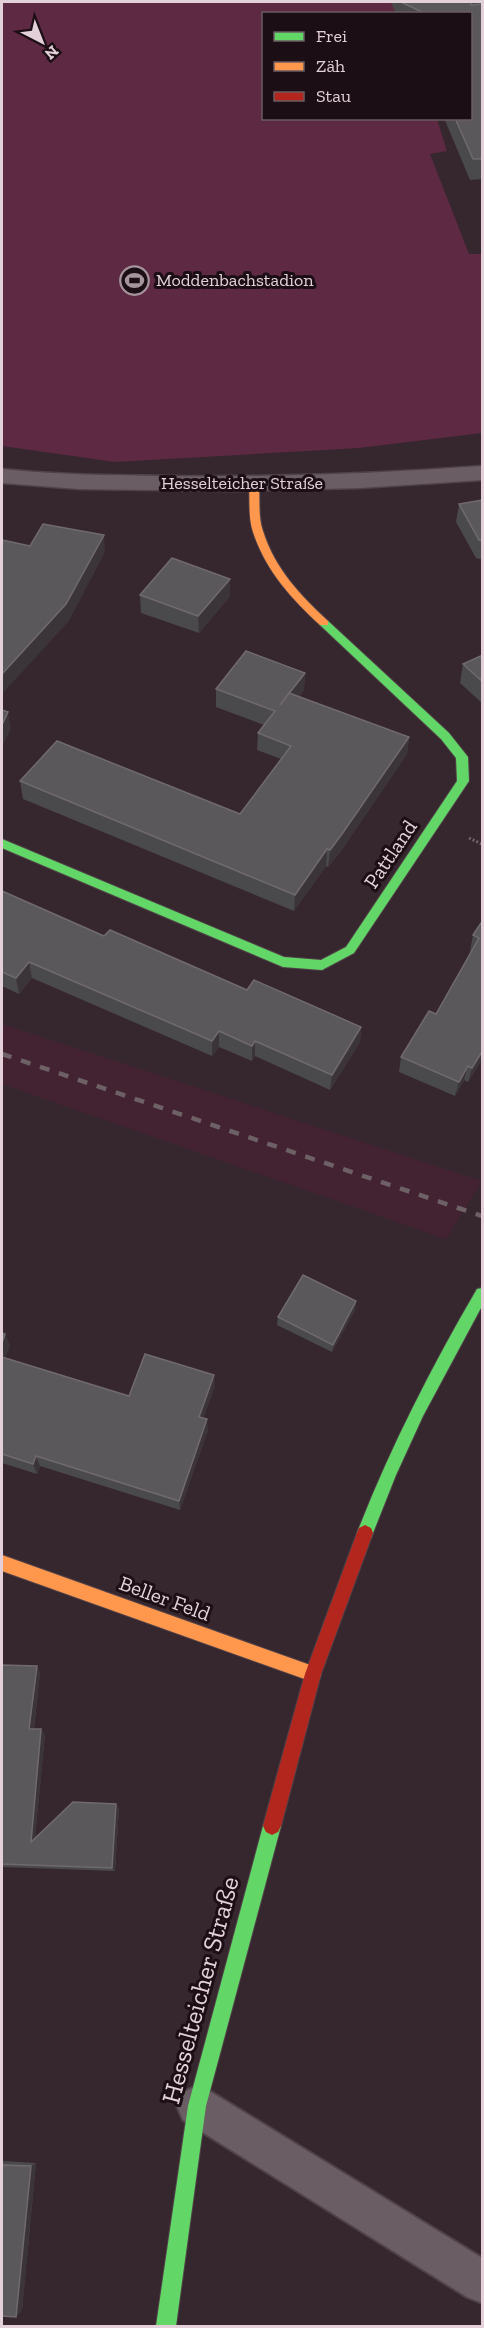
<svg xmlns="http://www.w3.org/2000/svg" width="484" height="2328" viewBox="0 0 484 2328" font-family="'Zilla Slab',serif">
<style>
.built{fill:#432332}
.green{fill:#5d2943}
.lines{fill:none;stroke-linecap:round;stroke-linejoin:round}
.lane-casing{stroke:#504248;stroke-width:4}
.street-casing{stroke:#504248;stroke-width:3}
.fast-casing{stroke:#504248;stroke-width:2}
.slow-casing{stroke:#504248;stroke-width:2}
.jam-casing{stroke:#504248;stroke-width:2}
.path{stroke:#70646a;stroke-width:3;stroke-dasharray:2 2;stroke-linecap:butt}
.lane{fill:#6a5e64;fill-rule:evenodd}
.street{fill:#6a5e64;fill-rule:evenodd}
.fast{fill:#63d668;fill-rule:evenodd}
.slow{fill:#ff974d;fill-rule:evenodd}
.jam{fill:#b3261e;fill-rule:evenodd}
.rail{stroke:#6d6166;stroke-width:4.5;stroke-dasharray:10 10;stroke-linecap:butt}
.wall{fill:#4a494c}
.shaded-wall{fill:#3b3539}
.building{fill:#5a585b;stroke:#706a6e;stroke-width:1.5}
.labels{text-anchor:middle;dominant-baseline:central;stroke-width:6;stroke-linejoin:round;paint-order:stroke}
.far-poi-label{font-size:18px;fill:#e3d0d8;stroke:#1b0e14;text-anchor:start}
.far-street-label{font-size:18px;fill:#e3d0d8;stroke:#1b0e14}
.street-label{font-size:21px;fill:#e3d0d8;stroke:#1b0e14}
.near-street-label{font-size:26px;fill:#e3d0d8;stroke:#1b0e14}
</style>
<rect width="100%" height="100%" fill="#36262e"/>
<path class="built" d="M 2,1024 L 482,1181 L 446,1239 L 2,1084 Z"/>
<path class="green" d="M 2,2 L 482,2 L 428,13 L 264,14 L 264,118 L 437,119 L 447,151 L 430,154 L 469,254 L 482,254 L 482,433 L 359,448 L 115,462 L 2,446 Z"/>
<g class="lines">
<defs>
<path id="lane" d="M 197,2086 L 211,2092 L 482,2258 L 482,2303 L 467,2297 L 183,2120 L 177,2106 L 183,2092 Z"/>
<path id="street" d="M 482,466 L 482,480 L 360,488 L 238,491 L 79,489 L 2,483 L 2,469 C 57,475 112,475 167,476 C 272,477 377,474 482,466 Z"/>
<path id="fast" d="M 324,620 L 328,621 L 449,733 L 468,757 L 469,781 L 354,953 L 322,970 L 283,967 L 2,848 L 2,839 L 284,957 L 321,960 L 346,947 L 457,781 L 456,758 L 441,739 L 320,625 L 319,623 Z
M 482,1288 L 482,1306 L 423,1416 L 396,1475 L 371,1538 L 365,1541 L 359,1538 L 357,1533 C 390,1448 431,1368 477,1289 Z
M 272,1817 L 278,1820 L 281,1826 L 206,2106 L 176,2326 L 156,2326 L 188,2106 L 263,1826 L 266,1820 Z"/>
<path id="slow" d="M 254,482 L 259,485 C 260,499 258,518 263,531 C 275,569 300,595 328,621 L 328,625 L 320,625 C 291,598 266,571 253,532 C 248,518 250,499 249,485 Z
M 2,1555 L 313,1666 L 319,1668 L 321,1674 L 319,1680 L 313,1682 L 2,1571 Z"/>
<path id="jam" d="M 365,1525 L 371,1528 L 373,1533 L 321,1674 L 281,1826 L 278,1832 L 272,1835 L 266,1832 L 263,1826 L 305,1674 L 357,1533 L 359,1528 Z"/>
</defs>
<use href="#lane" class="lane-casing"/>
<use href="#street" class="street-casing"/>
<use href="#fast" class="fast-casing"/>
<use href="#slow" class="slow-casing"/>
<use href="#jam" class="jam-casing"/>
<path class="path" d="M 469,838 L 482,844"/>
<use href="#lane" class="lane"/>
<use href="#street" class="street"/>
<use href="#fast" class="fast"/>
<use href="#slow" class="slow"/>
<use href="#jam" class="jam"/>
<path class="rail" d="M 2,1054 L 482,1216"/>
</g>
<path class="wall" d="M 391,2 L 483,2 L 483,179 L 470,180 L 444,118 L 471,118 L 471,14 L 396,14 Z
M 483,500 L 483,560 L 476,558 L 456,522 L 459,504 Z
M 140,595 L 230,596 L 199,633 L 141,613 Z
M 483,655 L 483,704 L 460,683 L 463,664 Z
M 305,673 L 304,690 L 299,697 L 409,737 L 407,754 L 341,851 L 328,867 L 326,866 L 294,911 L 23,799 L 20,781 L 240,814 L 281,759 L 257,750 L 258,733 L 264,725 L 216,707 L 216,689 Z
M 2,891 L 104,936 L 247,990 L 361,1027 L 360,1042 L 330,1090 L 255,1056 L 252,1061 L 219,1047 L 212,1056 L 32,978 L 19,994 L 2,986 Z
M 483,920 L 483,1058 L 468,1082 L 464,1080 L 455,1096 L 399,1072 L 401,1057 L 436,1014 L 471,951 L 470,951 L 473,935 Z
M 356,1301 L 355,1310 L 332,1352 L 277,1325 L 278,1317 Z
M 2,1333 L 5,1334 L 10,1346 L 4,1358 L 129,1396 L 215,1386 L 203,1418 L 208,1430 L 180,1510 L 40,1466 L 37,1474 L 2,1463 Z
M 2,1665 L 40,1672 L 34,1729 L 41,1729 L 45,1735 L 35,1837 L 119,1808 L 115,1871 L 2,1867 Z
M 2,2161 L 36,2163 L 22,2310 L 16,2317 L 2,2316 Z"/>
<path class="shaded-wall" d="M 104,535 L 105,552 L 69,621 L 2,694 L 2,674 Z
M 230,579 L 230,596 L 199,633 L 198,616 Z
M 305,673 L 304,690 L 279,722 L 280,705 Z
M 8,712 L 11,729 L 2,747 L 2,725 Z
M 409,737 L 407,754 L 341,851 L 328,867 L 330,850 Z
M 327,849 L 326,866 L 294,911 L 295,895 Z
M 29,962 L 32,978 L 19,994 L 16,978 Z
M 361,1027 L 360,1042 L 330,1090 L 332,1075 Z
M 219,1031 L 219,1047 L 212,1056 L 212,1041 Z
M 255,1041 L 255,1056 L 252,1061 L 252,1046 Z
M 483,1050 L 483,1058 L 468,1082 L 472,1068 Z
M 468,1066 L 464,1080 L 455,1096 L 459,1082 Z
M 356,1301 L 355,1310 L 332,1352 L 333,1345 Z
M 5,1334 L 10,1346 L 2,1365 L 2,1343 Z
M 214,1375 L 215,1386 L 200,1428 L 199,1417 Z
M 207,1419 L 208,1430 L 180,1510 L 179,1501 Z
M 36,1456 L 40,1466 L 37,1474 L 33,1464 Z
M 37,1666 L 40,1672 L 33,1734 L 29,1729 Z
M 41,1729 L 45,1735 L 34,1845 L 31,1842 Z
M 116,1804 L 119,1808 L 115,1871 L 112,1868 Z
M 36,2163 L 22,2310 L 16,2317 L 31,2166 Z"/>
<path class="building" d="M 401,2 L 471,2 L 471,5 L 483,4 L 483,159 L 473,159 L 455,118 L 471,118 L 471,14 L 426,14 Z
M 483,500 L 483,541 L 479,540 L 459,504 Z
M 43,524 L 104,535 L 66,604 L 2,674 L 2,540 L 30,546 Z
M 172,558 L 230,579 L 198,616 L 140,595 Z
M 246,651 L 305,673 L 280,705 L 289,693 L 409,737 L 342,834 L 330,850 L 327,849 L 295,895 L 20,781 L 57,741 L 240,814 L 291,746 L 258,733 L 275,711 L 216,689 Z
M 483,655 L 483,682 L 463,664 Z
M 2,710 L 8,712 L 2,725 Z
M 2,891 L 104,936 L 110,930 L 247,990 L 254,980 L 361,1027 L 332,1075 L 255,1041 L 252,1046 L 219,1031 L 212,1041 L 29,962 L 16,978 L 2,972 Z
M 483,920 L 483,1050 L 472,1068 L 468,1066 L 459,1082 L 401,1057 L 429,1011 L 436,1014 L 479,938 L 473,935 Z
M 303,1275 L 356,1301 L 333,1345 L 278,1317 Z
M 2,1333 L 5,1334 L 2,1343 Z
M 145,1354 L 214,1375 L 199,1417 L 207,1419 L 179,1501 L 36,1456 L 33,1464 L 2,1454 L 2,1357 L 129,1396 Z
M 2,1665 L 37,1666 L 29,1729 L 41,1729 L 31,1842 L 73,1802 L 116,1804 L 112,1868 L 2,1864 Z
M 2,2165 L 31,2166 L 16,2317 L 2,2316 Z"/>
<defs>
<symbol id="stadium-ring" viewBox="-11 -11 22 22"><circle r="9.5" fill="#1b0e14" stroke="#a6949c" stroke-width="1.5"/><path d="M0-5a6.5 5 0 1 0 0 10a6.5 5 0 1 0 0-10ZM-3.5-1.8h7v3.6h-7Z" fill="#a6949c"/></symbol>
</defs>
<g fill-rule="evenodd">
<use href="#stadium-ring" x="118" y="264" width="33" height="33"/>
</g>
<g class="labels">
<g class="far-poi-label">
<text x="156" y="280">Moddenbachstadion</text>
</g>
<g class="far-street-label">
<text x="242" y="483">Hesselteicher Straße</text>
</g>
<g class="street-label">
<text transform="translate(390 854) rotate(-56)">Pattland</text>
<text transform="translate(165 1598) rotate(20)">Beller Feld</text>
</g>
<g class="near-street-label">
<text transform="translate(200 1990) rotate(-75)">Hesselteicher Straße</text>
</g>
</g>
<rect width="484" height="2328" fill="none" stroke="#e3d0d8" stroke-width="6"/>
<rect x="262" y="12" width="210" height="108" fill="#1b0e14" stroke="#6b5c62" stroke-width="1.5"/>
<rect x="274" y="32" width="30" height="9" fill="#63d668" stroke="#6b5c62" stroke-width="1.5"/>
<text x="316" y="42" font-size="18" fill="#e3d0d8">Frei</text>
<rect x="274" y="62" width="30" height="9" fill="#ff974d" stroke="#6b5c62" stroke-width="1.5"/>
<text x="316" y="72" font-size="18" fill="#e3d0d8">Zäh</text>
<rect x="274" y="92" width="30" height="9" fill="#b3261e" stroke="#6b5c62" stroke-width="1.5"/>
<text x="316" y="102" font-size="18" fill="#e3d0d8">Stau</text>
<g transform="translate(42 42) rotate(138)" stroke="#1b0e14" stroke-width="4.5" paint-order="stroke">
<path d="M0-4.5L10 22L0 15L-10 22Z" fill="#e3d0d8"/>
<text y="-9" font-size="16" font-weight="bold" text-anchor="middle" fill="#e3d0d8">N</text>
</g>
</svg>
